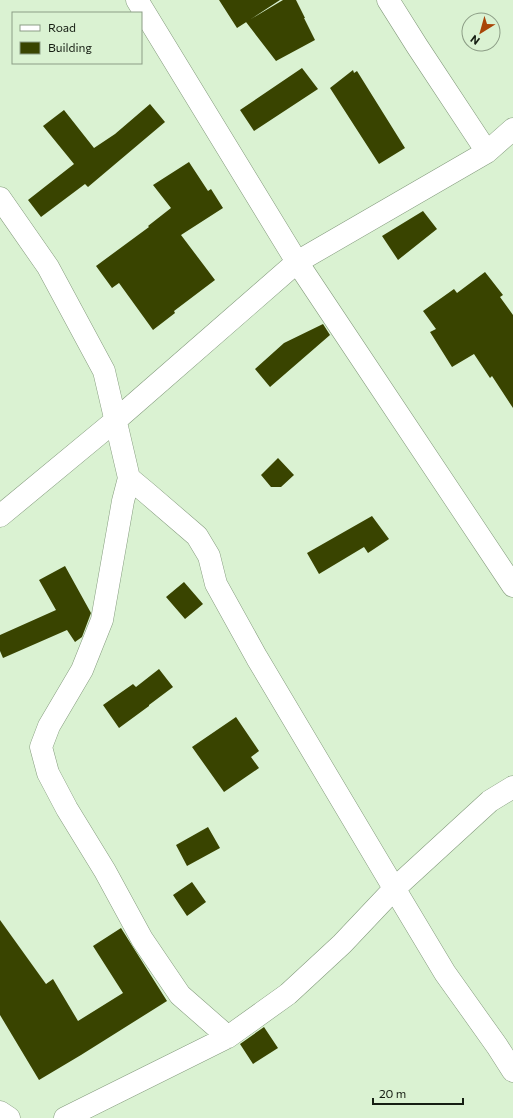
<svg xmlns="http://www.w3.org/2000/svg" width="513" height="1118" viewBox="0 0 513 1118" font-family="Commissioner,sans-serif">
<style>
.building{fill:#394400}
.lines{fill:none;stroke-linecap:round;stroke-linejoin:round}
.street-casing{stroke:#849b7d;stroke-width:23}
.street{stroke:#fff;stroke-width:22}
</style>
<rect width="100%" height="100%" fill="#daf2d2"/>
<path class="building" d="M 219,0 L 280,0 L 237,28 Z
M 283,0 L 296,0 L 305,18 L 304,18 L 315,40 L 276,61 L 246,22 Z
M 302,68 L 318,89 L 254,131 L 240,110 Z
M 353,70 L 354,73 L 357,71 L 405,148 L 379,164 L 330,88 Z
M 150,104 L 165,122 L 88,187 L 85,184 L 41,217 L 28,200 L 74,164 L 43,126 L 64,110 L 94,148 L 115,134 Z
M 189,162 L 208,191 L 211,189 L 223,208 L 181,235 L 215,280 L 174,311 L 175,313 L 153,330 L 119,283 L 112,288 L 96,266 L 149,227 L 148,226 L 171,208 L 153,185 Z
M 423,211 L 437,229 L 398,260 L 382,236 Z
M 485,272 L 503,295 L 500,297 L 513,315 L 513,408 L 492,376 L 490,378 L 474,354 L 452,367 L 430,332 L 436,329 L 423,311 L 454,289 L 457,293 Z
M 323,324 L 330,335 L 270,387 L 255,369 L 284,343 Z
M 278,458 L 294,475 L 281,487 L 271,487 L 261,475 Z
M 372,516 L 389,539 L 368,553 L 364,547 L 319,574 L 307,553 Z
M 65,566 L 91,613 L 82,637 L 75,642 L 67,630 L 3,658 L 0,651 L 0,635 L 56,610 L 39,580 Z
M 184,582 L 203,604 L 185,619 L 166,597 Z
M 159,669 L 173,687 L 149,705 L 149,706 L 119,728 L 103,705 L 133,684 L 136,687 Z
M 236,717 L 259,751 L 251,757 L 259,768 L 224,792 L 192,747 Z
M 208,827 L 220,848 L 187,866 L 176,845 Z
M 192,882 L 206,902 L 187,916 L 173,895 Z
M 0,920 L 46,984 L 53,979 L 78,1021 L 123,993 L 93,946 L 121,928 L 167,1001 L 81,1055 L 39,1080 L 0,1015 Z
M 264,1027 L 278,1048 L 253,1064 L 240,1044 Z"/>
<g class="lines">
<defs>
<path id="street" d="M 137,0 L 297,262 L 513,586
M 388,0 L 417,46 L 487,152
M 0,198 L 48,267 L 104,371 L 129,478 L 123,501 L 102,620 L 82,670 L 49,726 L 41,747 L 48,773 L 67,809 L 105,871 L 142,939 L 180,995 L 228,1037
M 129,478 L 147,493 L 197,536 L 209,556 L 216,584 L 257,658 L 388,878 L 445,973 L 497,1046 L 513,1071
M 0,516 L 116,420 L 297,262 L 487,152 L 513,129
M 0,1112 L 9,1118
M 65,1118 L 228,1037 L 288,994 L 342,944 L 394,889 L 490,801 L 513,787"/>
</defs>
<use href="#street" class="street-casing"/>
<use href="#street" class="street"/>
</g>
<rect x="12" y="12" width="130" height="52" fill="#daf2d2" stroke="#8c9d86"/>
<rect x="20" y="25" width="20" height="6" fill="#ffffff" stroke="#8c9d86"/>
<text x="48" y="32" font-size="12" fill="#161e13">Road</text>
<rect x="20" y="42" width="20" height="12" fill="#394400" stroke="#8c9d86"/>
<text x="48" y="52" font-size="12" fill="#161e13">Building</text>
<g transform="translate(481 32) rotate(217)"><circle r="19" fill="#daf2d2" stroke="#8c9d86"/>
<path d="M0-3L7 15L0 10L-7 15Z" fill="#a84507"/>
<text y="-6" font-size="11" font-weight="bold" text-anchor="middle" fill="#161e13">N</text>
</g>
<path d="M373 1098v6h90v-6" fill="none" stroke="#161e13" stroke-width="2"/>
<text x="379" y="1098" font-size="12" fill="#161e13" stroke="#daf2d2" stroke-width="3" paint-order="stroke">20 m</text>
</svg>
